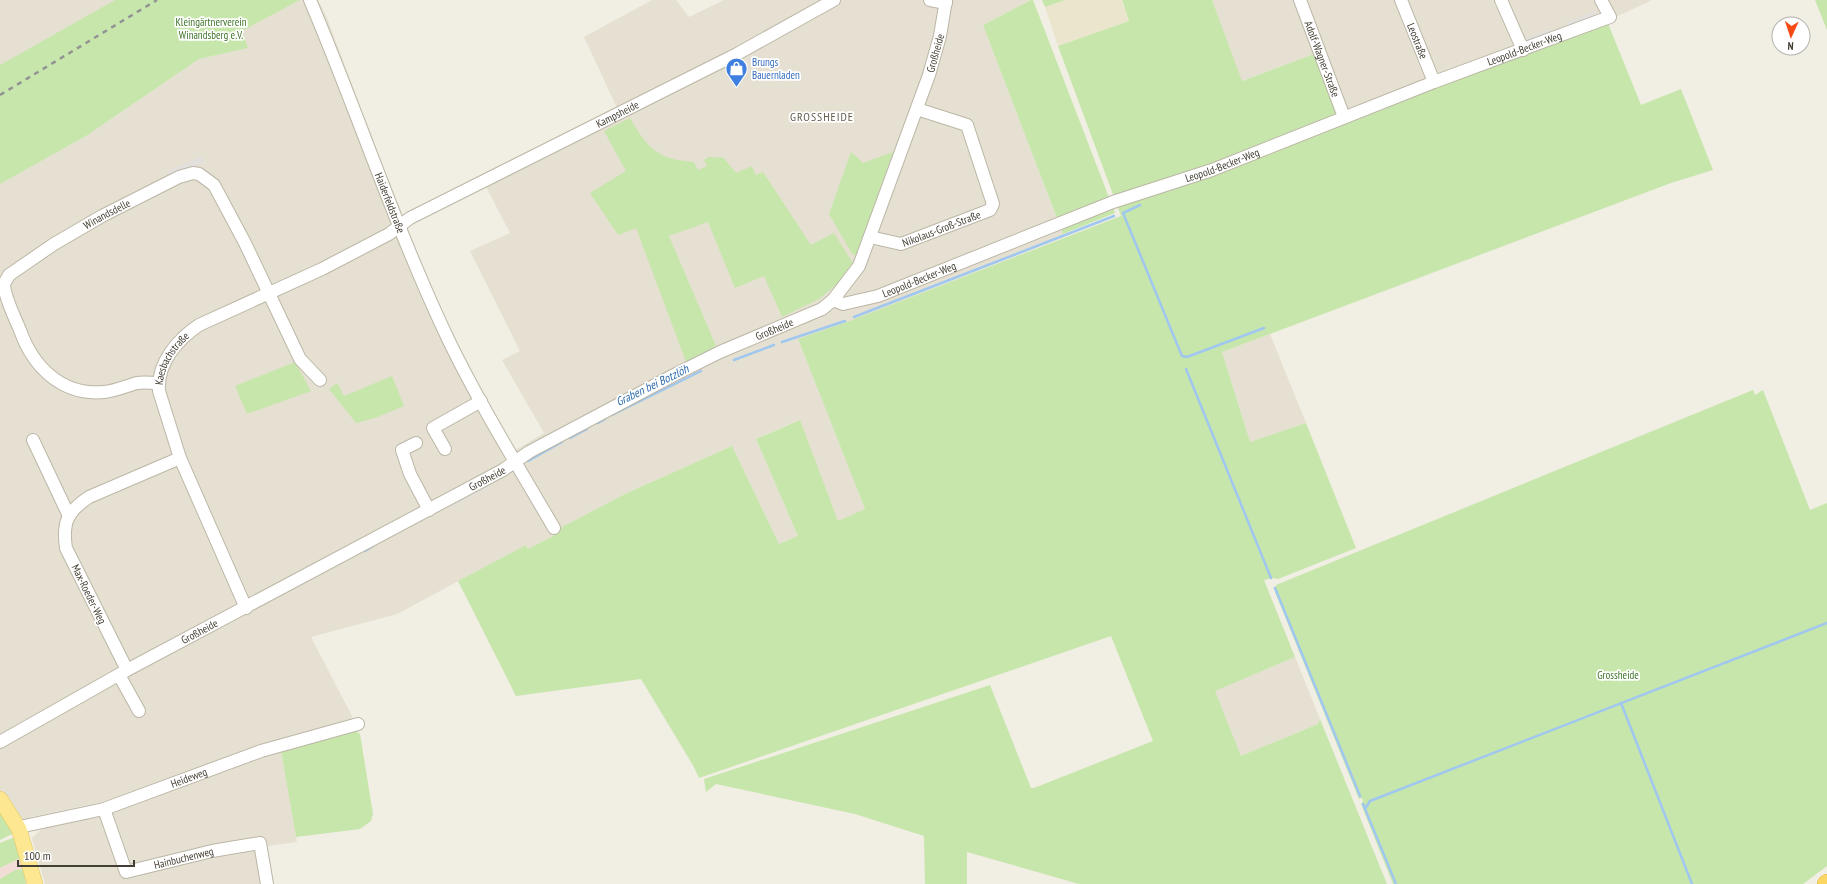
<svg xmlns="http://www.w3.org/2000/svg" width="1827" height="884" viewBox="0 0 1827 884" font-family="'PT Sans Narrow',sans-serif">
<style>
.residential{fill:#e5e0d1}
.education{fill:#ebe5cd}
.medical{fill:#f2dcd6}
.green{fill:#c7e6ab}
.parking{fill:#e2e0dc}
.lines{fill:none;stroke-linecap:round;stroke-linejoin:round}
.stream{stroke:#9fc7ef;stroke-width:2.5}
.minor-casing{stroke:#bcb6a6;stroke-width:14}
.major-casing{stroke:#e1c561;stroke-width:16}
.highway-casing{stroke:#dbab33;stroke-width:18}
.minor{stroke:#fff;stroke-width:12}
.major{stroke:#fde790;stroke-width:15}
.highway{stroke:#fcd663;stroke-width:17}
.rail{stroke:#939393;stroke-width:2.5;stroke-dasharray:5 5;stroke-linecap:butt}
.labels{text-anchor:middle;dominant-baseline:central;stroke-width:3.5;stroke-linejoin:round;paint-order:stroke}
.park-label{font-size:11px;fill:#3e7328;stroke:#fff}
.street-label{font-size:11px;fill:#433e33;stroke:#fff}
.shop-label{font-size:11px;fill:#366cbe;stroke:#fff;text-anchor:start}
.neighbourhood-label{font-size:12px;letter-spacing:1px;fill:#655d4b;stroke:#fff}
.water-label{font-size:12px;font-style:italic;fill:#2f6dac;stroke:#fff}
</style>
<rect width="100%" height="100%" fill="#f1eee3"/>
<path class="residential" d="M 0,0 L 115,0 L 0,66 Z
M 300,0 L 318,0 L 327,18 L 406,228 L 457,346 L 514,451 L 544,433 L 502,360 L 520,351 L 470,251 L 510,233 L 482,179 L 618,110 L 584,37 L 652,0 L 676,0 L 689,17 L 724,0 L 1031,0 L 983,25 L 1064,237 L 852,320 L 798,339 L 865,509 L 838,522 L 799,420 L 756,439 L 798,536 L 779,544 L 732,446 L 627,493 L 562,527 L 553,536 L 528,549 L 526,545 L 397,614 L 311,637 L 352,716 L 351,719 L 231,756 L 102,802 L 30,817 L 14,833 L 0,808 L 0,184 L 86,136 L 199,59 L 248,48 L 241,31 Z
M 1212,0 L 1652,0 L 1607,21 L 1340,125 L 1314,54 L 1241,81 Z
M 1270,334 L 1306,423 L 1250,442 L 1222,352 Z
M 1295,657 L 1320,719 L 1318,724 L 1241,756 L 1214,691 Z
M 281,751 L 297,842 L 267,846 L 263,851 L 269,884 L 45,884 L 32,838 L 41,830 L 40,827 L 113,811 Z"/>
<path class="education" d="M 1065,0 L 1121,0 L 1129,21 L 1058,46 L 1045,7 Z"/>
<path class="medical" d="M 20,858 L 23,869 L 15,870 L 0,879 L 0,868 Z"/>
<path class="green" d="M 115,0 L 300,0 L 242,31 L 248,48 L 199,59 L 86,136 L 0,184 L 0,65 Z
M 1031,0 L 1033,0 L 1115,213 L 1063,234 L 983,25 Z
M 1042,0 L 1065,0 L 1045,7 Z
M 1122,0 L 1212,0 L 1242,81 L 1314,54 L 1341,125 L 1607,21 L 1641,105 L 1681,89 L 1713,170 L 1671,183 L 1222,352 L 1250,442 L 1306,423 L 1356,548 L 1278,579 L 1273,578 L 1264,580 L 1295,657 L 1215,691 L 1241,756 L 1318,724 L 1320,719 L 1387,884 L 1079,884 L 967,852 L 967,884 L 925,884 L 924,836 L 855,814 L 716,784 L 706,792 L 704,779 L 990,685 L 1031,788 L 1034,788 L 1153,741 L 1111,636 L 699,778 L 694,767 L 641,679 L 516,696 L 458,581 L 526,545 L 528,549 L 553,536 L 562,527 L 627,493 L 732,446 L 779,544 L 798,536 L 756,439 L 800,420 L 838,521 L 865,509 L 798,339 L 852,320 L 1121,216 L 1058,46 L 1129,21 Z
M 1815,0 L 1827,0 L 1827,30 Z
M 630,118 C 648,149 657,159 694,162 L 698,170 L 707,166 L 704,160 L 709,157 L 724,158 L 736,173 L 752,166 L 756,175 L 763,172 L 811,245 L 834,233 L 853,263 L 838,283 L 819,299 L 782,317 L 764,276 L 735,288 L 708,222 L 669,236 L 716,346 L 686,362 L 636,228 L 618,235 L 590,193 L 626,171 L 604,131 Z
M 851,152 L 863,163 L 893,152 L 857,256 L 852,254 L 829,214 Z
M 295,362 L 311,391 L 247,414 L 235,386 Z
M 392,376 L 404,406 L 375,418 L 356,423 L 329,389 L 337,383 L 344,396 Z
M 1753,390 L 1755,395 L 1763,390 L 1810,510 L 1827,503 L 1827,866 L 1803,884 L 1393,884 L 1361,804 L 1363,802 L 1362,798 L 1359,799 L 1275,592 L 1276,585 Z
M 353,729 L 360,734 L 373,814 L 371,821 L 360,829 L 296,837 L 281,751 Z
M 0,808 L 14,833 L 0,840 Z
M 15,837 L 20,858 L 0,868 L 0,843 Z
M 23,869 L 26,884 L 0,884 L 0,879 L 15,870 Z"/>
<path class="parking" d="M 1595,11 L 1597,17 L 1568,29 L 1565,23 Z
M 1549,29 L 1551,35 L 1528,44 L 1526,38 Z
M 198,158 L 202,158 L 205,162 L 164,179 L 170,170 Z
M 489,486 L 489,488 L 449,509 L 448,508 Z"/>
<g class="lines">
<path class="stream" d="M 1140,205 L 1123,213 L 1182,356 L 1187,357 L 1264,328
M 854,317 L 1114,216
M 782,342 L 845,321
M 734,360 L 774,345
M 1186,369 L 1271,578
M 612,415 L 701,371
M 598,423 L 605,419
M 570,438 L 587,429
M 528,461 L 562,442
M 365,551 L 373,546
M 1275,588 L 1360,796
M 1621,703 L 1692,884
M 1363,804 L 1396,884
M 1365,809 L 1370,801 L 1827,623"/>
<defs>
<g id="minor">
<path id="s1" d="M 310,0 C 358,113 396,230 449,341 C 480,405 518,466 554,528"/>
<path d="M 930,0 L 946,3"/>
<path id="s2" d="M 1300,0 L 1344,117"/>
<path id="s3" d="M 1401,0 L 1434,82"/>
<path d="M 1501,0 L 1523,50"/>
<path id="s4" d="M 870,237 L 901,244 L 990,210 L 993,204 L 967,125 L 917,109"/>
<path id="s5" d="M 833,300 L 843,304 L 878,296 L 1113,202 L 1212,170 L 1434,82 L 1596,22 L 1610,17 L 1601,0"/>
<path id="s6" d="M 158,383 C 151,383 143,382 137,383 C 126,386 116,391 104,392 C 62,396 33,367 20,330 C 15,318 4,296 4,284 L 9,275 L 54,244 L 102,216 L 179,177 L 193,173 L 199,174 L 214,185 L 245,243 L 300,359 L 320,380"/>
<path d="M 33,440 L 69,516"/>
<path d="M 416,443 L 402,450 L 410,474 L 429,510"/>
<path d="M 445,449 L 433,428 L 481,401"/>
<path id="s7" d="M 246,608 L 180,458 L 159,391 C 157,363 177,340 199,325 L 322,269 L 389,234 L 410,218 L 737,54 L 834,0"/>
<path d="M 127,670 L 66,548 C 62,522 68,511 89,497 L 180,458"/>
<path d="M 119,675 L 139,711"/>
<path id="s8" d="M 0,742 L 127,670 L 503,470 L 529,452 L 674,375 L 720,352 L 822,309 L 833,300 L 859,266 L 929,75 L 940,36 L 946,0"/>
<path id="s9" d="M 104,809 L 126,872 L 212,851 L 260,843 L 267,884"/>
<path id="s10" d="M 19,829 L 24,826 L 104,809 L 261,751 L 358,724"/>
</g>
<path id="major" d="M 0,799 L 19,829 L 35,884"/>
<path id="highway" d="M 1826,884 L 1827,883"/>
</defs>
<use href="#minor" class="minor-casing"/>
<use href="#major" class="major-casing"/>
<use href="#highway" class="highway-casing"/>
<use href="#minor" class="minor"/>
<use href="#major" class="major"/>
<use href="#highway" class="highway"/>
<path class="rail" d="M 0,95 L 157,0"/>
</g>
<defs>
<symbol id="shop-pin" viewBox="-11 -11 22 30"><path d="M0 17L-7.5 6A9.5 9.5 0 1 1 7.5 6Z" fill="#3f7fe0" stroke="#fff"/><path d="M-5-2.5h2.3a2.7 3.5 0 0 1 5.4 0H5L5.5 6h-11ZM-1.5-2.5h3a1.5 2.3 0 0 0-3 0Z" fill="#fff"/></symbol>
</defs>
<g fill-rule="evenodd">
<use href="#shop-pin" x="724" y="56" width="25" height="34"/>
</g>
<g class="labels">
<g class="park-label">
<text x="211" y="22">Kleingärtnerverein<tspan x="211" dy="13">Winandsberg e.V.</tspan></text>
<text x="1618" y="675">Grossheide</text>
</g>
<g class="street-label">
<text stroke="none"><textPath href="#s3" startOffset="44">Leostraße</textPath></text>
<text stroke="none"><textPath href="#s5" startOffset="739">Leopold-Becker-Weg</textPath></text>
<text stroke="none"><textPath href="#s8" startOffset="1213">Großheide</textPath></text>
<text stroke="none"><textPath href="#s2" startOffset="63">Adolf-Wagner-Straße</textPath></text>
<text stroke="none"><textPath href="#s7" startOffset="784">Kampsheide</textPath></text>
<text stroke="none"><textPath href="#s5" startOffset="415">Leopold-Becker-Weg</textPath></text>
<text stroke="none"><textPath href="#s1" startOffset="218">Haiderfeldstraße</textPath></text>
<text stroke="none"><textPath href="#s6" startOffset="343">Winandsdelle</textPath></text>
<text stroke="none"><textPath href="#s4" startOffset="75">Nikolaus-Groß-Straße</textPath></text>
<text stroke="none"><textPath href="#s5" startOffset="91">Leopold-Becker-Weg</textPath></text>
<text stroke="none"><textPath href="#s8" startOffset="878">Großheide</textPath></text>
<text stroke="none"><textPath href="#s7" startOffset="270">Kaesbachstraße</textPath></text>
<text stroke="none"><textPath href="#s8" startOffset="554">Großheide</textPath></text>
<text transform="translate(89 594) rotate(64)">Max-Roeder-Weg</text>
<text stroke="none"><textPath href="#s8" startOffset="228">Großheide</textPath></text>
<text stroke="none"><textPath href="#s10" startOffset="178">Heideweg</textPath></text>
<text stroke="none"><textPath href="#s9" startOffset="126">Hainbuchenweg</textPath></text>
</g>
<g class="shop-label">
<text x="752" y="62">Brungs<tspan x="752" dy="13">Bauernladen</tspan></text>
</g>
<g class="neighbourhood-label">
<text x="822" y="116">GROSSHEIDE</text>
</g>
<g class="water-label">
<text transform="translate(652 385) rotate(-26)">Graben bei Botzlöh</text>
</g>
</g>
<g transform="translate(1791 36) rotate(183)"><circle r="19" fill="#ffffff" stroke="#b4b2ad"/>
<path d="M0-3L7 15L0 10L-7 15Z" fill="#f74914"/>
<text y="-6" font-size="11" font-weight="bold" text-anchor="middle" fill="#433e33">N</text>
</g>
<path d="M18 860v6h116v-6" fill="none" stroke="#433e33" stroke-width="2"/>
<text x="24" y="860" font-size="12" fill="#433e33" stroke="#ffffff" stroke-width="3" paint-order="stroke">100 m</text>
</svg>
